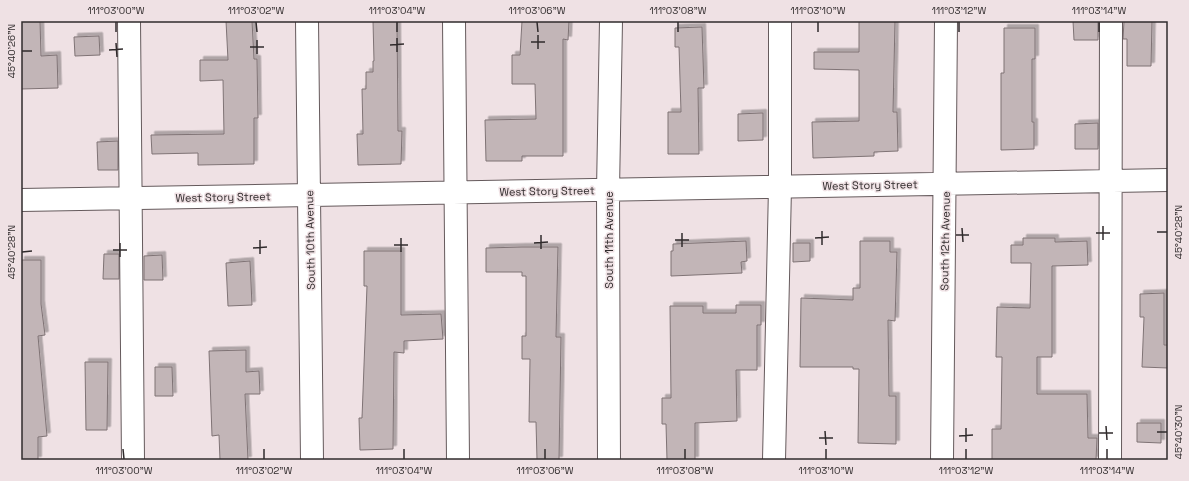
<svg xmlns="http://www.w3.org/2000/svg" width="1189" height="481" viewBox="0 0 1189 481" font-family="'Space Grotesk',sans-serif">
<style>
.building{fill:#c2b5b7;stroke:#7f7375;filter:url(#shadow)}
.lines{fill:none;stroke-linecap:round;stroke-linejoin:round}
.minor-casing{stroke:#655a5c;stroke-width:24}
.minor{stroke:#fff;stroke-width:22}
.ticks{fill:none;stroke:#302b2c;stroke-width:1.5}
.labels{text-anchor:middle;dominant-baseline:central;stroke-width:3;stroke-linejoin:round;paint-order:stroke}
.street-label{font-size:11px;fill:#302b2c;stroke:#efe1e4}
.neatline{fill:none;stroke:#302b2c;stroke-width:1.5}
.ticks-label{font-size:10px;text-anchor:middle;fill:#302b2c}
</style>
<defs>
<filter id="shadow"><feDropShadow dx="3.5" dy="-3.5" stdDeviation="0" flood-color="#0004"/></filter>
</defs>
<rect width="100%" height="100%" fill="#efe1e4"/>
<path class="building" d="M 21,21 L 40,21 L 41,56 L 57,55 L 58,88 L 21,89 Z
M 226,21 L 252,21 L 254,59 L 257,59 L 258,118 L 254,118 L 254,164 L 198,165 L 198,153 L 152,154 L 151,135 L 224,134 L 223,80 L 200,81 L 200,60 L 228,60 Z
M 373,21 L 397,21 L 398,131 L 402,131 L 401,164 L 358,165 L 357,134 L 363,134 L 362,89 L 366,89 L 366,72 L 373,72 L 373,61 L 374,61 Z
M 522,21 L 569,21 L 568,40 L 563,39 L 563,156 L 522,156 L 522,161 L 486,161 L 485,120 L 536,119 L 535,84 L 512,84 L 512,55 L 520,55 Z
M 859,21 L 895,21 L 893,112 L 897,112 L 898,151 L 874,152 L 874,156 L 813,158 L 812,122 L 859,121 L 859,70 L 814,69 L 814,52 L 859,52 Z
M 1073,21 L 1098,21 L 1098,40 L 1074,40 Z
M 1124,21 L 1152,21 L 1151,66 L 1127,66 L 1127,39 L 1123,39 Z
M 702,27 L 704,88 L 698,88 L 699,154 L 668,154 L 668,112 L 681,112 L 679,47 L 675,47 L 675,28 Z
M 1004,28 L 1035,28 L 1035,59 L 1032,59 L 1032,122 L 1034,122 L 1034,149 L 1001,150 L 1001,73 L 1004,73 Z
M 99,36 L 100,55 L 75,56 L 74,37 Z
M 761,113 L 763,113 L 763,140 L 738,141 L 738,114 Z
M 1098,123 L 1098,149 L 1075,149 L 1075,124 Z
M 118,141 L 118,170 L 98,170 L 97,142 Z
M 1023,238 L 1055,238 L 1055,242 L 1087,241 L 1088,265 L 1052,266 L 1052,357 L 1037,357 L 1037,394 L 1087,394 L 1088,438 L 1097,438 L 1096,460 L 992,460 L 992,429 L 1001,429 L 1002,357 L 996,357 L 997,307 L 1030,308 L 1031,263 L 1011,263 L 1011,245 L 1023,245 Z
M 746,241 L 747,261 L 741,262 L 742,273 L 671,276 L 671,251 L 673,251 L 673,244 Z
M 860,241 L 890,241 L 890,252 L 897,252 L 895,321 L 888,320 L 889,396 L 896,396 L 896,444 L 858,443 L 859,369 L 853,369 L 853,367 L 800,367 L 801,298 L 853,300 L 853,288 L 860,288 Z
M 793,243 L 810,243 L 810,261 L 793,262 Z
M 522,247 L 558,247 L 556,337 L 561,337 L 559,460 L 537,460 L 536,422 L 529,422 L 530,359 L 522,359 L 522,336 L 526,336 L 526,276 L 522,276 L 522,272 L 486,272 L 486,248 Z
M 364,251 L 401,251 L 401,315 L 441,314 L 443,339 L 404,341 L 404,353 L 394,352 L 393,449 L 360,450 L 359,418 L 362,418 L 367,286 L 364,286 Z
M 104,254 L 119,254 L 119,279 L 103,279 Z
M 162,255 L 163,280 L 144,280 L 144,256 Z
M 21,260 L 41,260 L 41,304 L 45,335 L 38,336 L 47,436 L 38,437 L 38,460 L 21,460 Z
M 250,261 L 252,305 L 228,306 L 226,263 Z
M 1164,293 L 1164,345 L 1168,345 L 1168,368 L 1142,367 L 1144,317 L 1140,317 L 1140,294 Z
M 736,305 L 761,305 L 761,325 L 757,325 L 757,370 L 736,370 L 737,421 L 695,423 L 695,460 L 667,460 L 666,424 L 662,424 L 662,398 L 671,398 L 670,306 L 703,306 L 703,313 L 736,313 Z
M 246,350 L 246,372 L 259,371 L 260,394 L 245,394 L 248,460 L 220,460 L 219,435 L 212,436 L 209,351 Z
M 85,362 L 108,362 L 107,430 L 86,430 Z
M 155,367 L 172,367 L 173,396 L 155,396 Z
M 1137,423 L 1161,423 L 1161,443 L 1137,442 Z"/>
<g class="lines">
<defs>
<path id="minor" d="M 129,21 L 133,460
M 307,21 L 312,460
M 454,21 L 458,460
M 21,200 L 1168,180
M 609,460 L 608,190 L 611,21
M 774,460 L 780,187 L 780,21
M 942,460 L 946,21
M 1110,460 L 1111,21"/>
</defs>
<use href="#minor" class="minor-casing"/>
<use href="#minor" class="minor"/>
</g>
<path class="ticks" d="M 116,22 L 116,32M 256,22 L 257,32M 397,22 L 397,32M 537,22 L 538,32M 678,22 L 678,32M 818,22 L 818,32M 959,22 L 959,32M 1099,22 L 1099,32M 538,35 L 538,49M 397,38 L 397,52M 257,40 L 257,54M 531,42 L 545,42M 116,43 L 117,57M 390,45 L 404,44M 250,47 L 264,47M 109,50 L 123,49M 22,51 L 32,51M 1103,226 L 1103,240M 962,228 L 963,242M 822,231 L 822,245M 1157,232 L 1167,232M 682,233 L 682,247M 1096,233 L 1110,233M 541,235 L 541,249M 956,235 L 969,235M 401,238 L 401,252M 815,238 L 829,237M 260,240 L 260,254M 675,240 L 689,240M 120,243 L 120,257M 534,243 L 548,242M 394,245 L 408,245M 253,248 L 267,247M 113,250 L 127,250M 22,252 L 32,251M 1106,426 L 1107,440M 966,428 L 966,442M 825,431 L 826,445M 1157,432 L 1167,432M 1099,433 L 1113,433M 959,436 L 973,435M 819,438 L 833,438M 123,449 L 124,459M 264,449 L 264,459M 404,449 L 404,459M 545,449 L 545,459M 685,449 L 685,459M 826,449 L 826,459M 966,449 L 966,459M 1107,449 L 1107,459"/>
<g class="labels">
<g class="street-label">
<text transform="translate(870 185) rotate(-1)">West Story Street</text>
<text transform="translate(547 191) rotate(-1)">West Story Street</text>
<text transform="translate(223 197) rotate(-1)">West Story Street</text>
<text transform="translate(310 240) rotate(-91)">South 10th Avenue</text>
<text transform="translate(609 240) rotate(-90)">South 11th Avenue</text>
<text transform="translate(945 241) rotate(-89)">South 12th Avenue</text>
</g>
</g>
<rect width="1189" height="481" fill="none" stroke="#efe1e4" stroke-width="44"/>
<rect x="22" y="22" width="1145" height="437" class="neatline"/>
<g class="ticks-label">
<text x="116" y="14">111°03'00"W</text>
<text x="256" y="14">111°03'02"W</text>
<text x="397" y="14">111°03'04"W</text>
<text x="537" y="14">111°03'06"W</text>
<text x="678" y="14">111°03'08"W</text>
<text x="818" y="14">111°03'10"W</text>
<text x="959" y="14">111°03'12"W</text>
<text x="1099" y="14">111°03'14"W</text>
<text transform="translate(11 51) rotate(-90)" y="4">45°40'26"N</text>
<text transform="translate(1178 232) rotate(-90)" y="4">45°40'28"N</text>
<text transform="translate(11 252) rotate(-90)" y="4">45°40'28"N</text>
<text transform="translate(1178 432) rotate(-90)" y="4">45°40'30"N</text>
<text x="124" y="474">111°03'00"W</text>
<text x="264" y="474">111°03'02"W</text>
<text x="404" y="474">111°03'04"W</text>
<text x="545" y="474">111°03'06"W</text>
<text x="685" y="474">111°03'08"W</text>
<text x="826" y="474">111°03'10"W</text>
<text x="966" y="474">111°03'12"W</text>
<text x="1107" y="474">111°03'14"W</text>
</g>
</svg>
